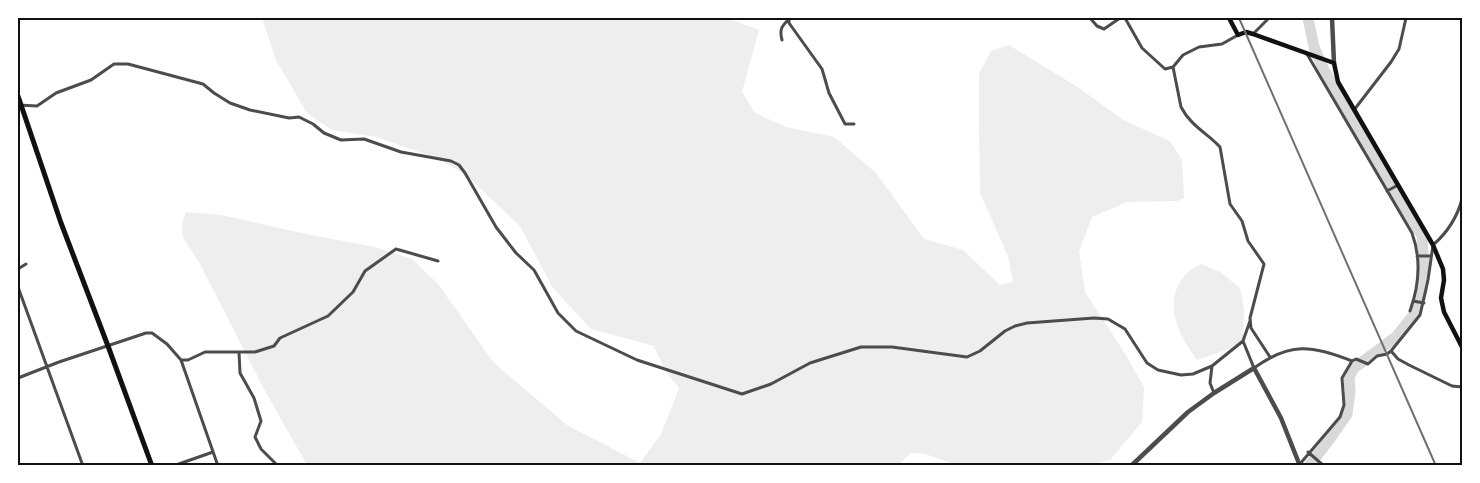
<svg xmlns="http://www.w3.org/2000/svg" width="1480" height="483" viewBox="0 0 1480 483" font-family="'Roboto Serif',serif">
<style>
.green{fill:#eee}
.lines{fill:none;stroke-linecap:round;stroke-linejoin:round}
.river{stroke:#d9d9d9;stroke-width:11}
.minor{stroke:#4c4c4c;stroke-width:3}
.tertiary{stroke:#4c4c4c;stroke-width:4.5}
.secondary{stroke:#111;stroke-width:4.5}
.primary{stroke:#111;stroke-width:5}
.rail{stroke:#707070;stroke-width:2}
.neatline{fill:none;stroke:#111;stroke-width:2}
</style>
<rect width="100%" height="100%" fill="#fff"/>
<path class="green" d="M 262,18 L 727,18 L 759,30 L 742,92 L 755,113 L 786,127 L 834,137 L 876,173 L 924,239 L 963,250 L 1000,285 L 1013,282 L 1008,256 L 980,193 L 979,126 L 979,74 L 991,51 L 1009,45 L 1079,88 L 1125,121 L 1170,141 L 1182,160 L 1184,198 L 1177,201 L 1127,202 L 1092,217 L 1079,251 L 1085,292 L 1124,352 L 1144,387 L 1142,422 L 1110,460 L 1091,465 L 958,465 L 925,454 L 911,453 L 901,462 L 900,466 L 307,465 L 264,389 L 200,264 L 183,237 L 182,224 L 186,212 L 221,215 L 306,234 L 375,247 L 412,259 L 438,284 L 494,363 L 567,425 L 640,463 L 661,434 L 679,388 L 665,371 L 654,346 L 591,329 L 553,288 L 520,226 L 465,174 L 434,157 L 376,137 L 332,130 L 307,113 L 276,60 Z
M 1201,264 L 1220,272 L 1240,288 L 1244,309 L 1243,344 L 1197,360 C 1178,334 1162,303 1185,275 C 1189,270 1196,267 1201,264 Z"/>
<g class="lines">
<path class="river" d="M 1308,18 L 1314,47 L 1324,70 L 1392,188 L 1422,235 L 1424,267 L 1422,292 L 1416,312 L 1396,337 L 1354,368 L 1349,377 L 1350,392 L 1347,414 L 1329,440 L 1309,466"/>
<path class="minor" d="M 789,18 L 789,23 L 822,69 L 829,93 L 845,124 L 854,124
M 1090,18 L 1097,26 L 1104,29 L 1120,18
M 1125,18 L 1142,48 L 1165,69 L 1173,67
M 1253,34 L 1269,18
M 1238,35 L 1222,44 L 1199,47 L 1183,55 L 1173,67 L 1181,107 C 1190,125 1208,134 1220,147 L 1230,204 L 1242,221 L 1248,241 L 1264,264 L 1250,318 L 1251,328 L 1270,357
M 782,40 C 779,29 782,26 789,19
M 1307,54 L 1412,233 C 1421,258 1419,286 1410,311
M 18,105 L 37,106 L 56,93 L 91,80 L 114,64 L 128,64 L 203,84 L 214,93 L 230,103 L 250,110 L 289,118 L 299,117 L 313,124 L 324,133 L 341,140 L 364,139 L 401,152 L 451,161 L 459,165 L 465,173 L 496,227 L 516,253 L 534,270 L 558,313 L 576,331 L 637,360 L 742,394 L 771,384 L 810,363 L 861,347 L 892,347 L 967,357 L 980,351 L 1005,331 L 1015,326 L 1027,323 L 1094,318 L 1108,319 L 1125,329 L 1147,363 L 1158,370 L 1181,375 L 1193,374 L 1212,366 L 1243,341 L 1250,321
M 1354,110 L 1391,62 L 1399,49 L 1406,18
M 1387,191 L 1398,185
M 1417,256 L 1430,256
M 18,269 L 26,264
M 18,287 L 83,466
M 1413,301 L 1424,303
M 1243,341 L 1254,368 C 1290,342 1312,345 1352,361 L 1356,359 L 1368,364 L 1377,356 L 1387,354 L 1391,351 L 1420,315 L 1428,280 L 1433,245 C 1448,232 1457,218 1462,199
M 1391,351 L 1398,359 L 1409,365 L 1452,386 L 1462,387
M 239,352 L 240,373 L 254,398 L 261,421 L 255,437 L 261,449 L 278,466
M 181,360 L 218,466
M 1212,366 L 1210,383 L 1214,393
M 18,378 L 59,362 L 146,333 L 152,333 L 167,344 L 181,360 L 188,360 L 205,352 L 255,352 L 274,346 L 280,338 L 328,316 L 353,292 L 365,271 L 396,249 L 438,261
M 1308,452 L 1324,466
M 1299,465 L 1340,417 L 1344,405 L 1342,378 L 1352,361
M 173,466 L 213,452"/>
<path class="tertiary" d="M 1332,18 L 1334,63
M 1131,466 L 1188,412 L 1214,393 L 1254,368 L 1281,418 L 1300,466"/>
<path class="secondary" d="M 1229,18 L 1238,35 L 1246,32 L 1253,34 L 1334,63 L 1338,82 L 1433,245 L 1443,269 L 1444,280 L 1441,298 L 1444,312 L 1462,347"/>
<path class="primary" d="M 18,96 L 61,223 L 108,346 L 152,466"/>
<path class="rail" d="M 1239,18 L 1436,466"/>
</g>
<rect width="1480" height="483" fill="none" stroke="#ffffff" stroke-width="38"/>
<rect x="19" y="19" width="1442" height="445" class="neatline"/>
</svg>
